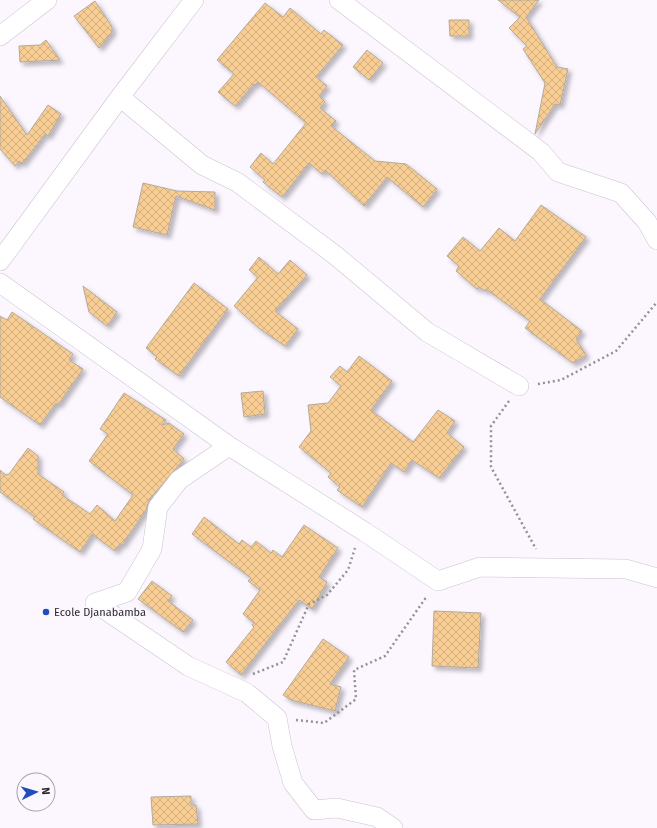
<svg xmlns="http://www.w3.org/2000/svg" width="657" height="828" viewBox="0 0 657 828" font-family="'Fira Sans',sans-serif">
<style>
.building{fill:url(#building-cross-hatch);stroke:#b2aaa0;filter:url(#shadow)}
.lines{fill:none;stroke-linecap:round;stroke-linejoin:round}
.street-casing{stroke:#cbc3ce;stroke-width:20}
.path{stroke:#949096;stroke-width:2.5;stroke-dasharray:2 3;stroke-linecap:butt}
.street{stroke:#fff;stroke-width:19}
.poi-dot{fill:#1f4ebc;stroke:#fcf6ff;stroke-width:1.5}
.labels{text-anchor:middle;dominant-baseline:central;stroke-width:3.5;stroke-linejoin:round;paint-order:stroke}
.poi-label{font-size:11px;fill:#29272b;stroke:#fcf6ff;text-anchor:start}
</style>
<defs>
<pattern id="building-cross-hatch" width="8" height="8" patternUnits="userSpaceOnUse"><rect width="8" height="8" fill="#f7cd93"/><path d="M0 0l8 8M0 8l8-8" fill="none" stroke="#d4b07f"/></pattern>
<filter id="shadow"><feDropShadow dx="3.5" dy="3.5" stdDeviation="2" flood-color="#0004"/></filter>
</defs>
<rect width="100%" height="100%" fill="#fcf6ff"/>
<path class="building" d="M 498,0 L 539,0 L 526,17 L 557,67 L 568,69 L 560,105 L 555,104 L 535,134 L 545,83 L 523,49 L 527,46 L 509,28 L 520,17 Z
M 95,1 L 112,27 L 112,32 L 99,48 L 74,16 Z
M 265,3 L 283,17 L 290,8 L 321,34 L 324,30 L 343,45 L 316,77 L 327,86 L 319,96 L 325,102 L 320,108 L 336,121 L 331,126 L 375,161 L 406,164 L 437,189 L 423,207 L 387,177 L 364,206 L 325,170 L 322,174 L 309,163 L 282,197 L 263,182 L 265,180 L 250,167 L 261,153 L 273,164 L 306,123 L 258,82 L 255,85 L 254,84 L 235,106 L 218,92 L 234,74 L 217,60 Z
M 449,20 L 469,20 L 469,36 L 450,36 Z
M 46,40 L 60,60 L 20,62 L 19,46 L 40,45 Z
M 367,50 L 383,63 L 369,80 L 353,67 Z
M 0,96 L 27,135 L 48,105 L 61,114 L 48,136 L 45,134 L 22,164 L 19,161 L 15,166 L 0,149 Z
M 143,183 L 177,191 L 215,192 L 215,210 L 176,196 L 167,235 L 133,227 Z
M 541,205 L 586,237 L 540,299 L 582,331 L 576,339 L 586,355 L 573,363 L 525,328 L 530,321 L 486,289 L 485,291 L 479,287 L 477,289 L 456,271 L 459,266 L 447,256 L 463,237 L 480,251 L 499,228 L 515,241 Z
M 259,257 L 278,274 L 290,260 L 307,275 L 275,311 L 298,329 L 285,346 L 260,329 L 234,306 L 258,277 L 249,270 Z
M 194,283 L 228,309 L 179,376 L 155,359 L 157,357 L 146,348 Z
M 83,286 L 117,312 L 107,326 L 89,312 Z
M 12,312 L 73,354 L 69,360 L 83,369 L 58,405 L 56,403 L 40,425 L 0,397 L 0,316 L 7,320 Z
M 359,356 L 392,381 L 371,410 L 413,442 L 438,410 L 455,421 L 447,433 L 464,447 L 439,478 L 412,460 L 404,472 L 391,463 L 362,507 L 337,490 L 340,487 L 328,477 L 331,473 L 299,447 L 311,431 L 308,405 L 328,403 L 341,386 L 330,377 L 340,366 L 347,372 Z
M 263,391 L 265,414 L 244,417 L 241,393 Z
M 124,393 L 166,420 L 162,425 L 169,423 L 184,434 L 173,449 L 184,459 L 149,500 L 146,510 L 122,545 L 120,544 L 115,551 L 92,534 L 80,552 L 33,519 L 35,517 L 0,492 L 0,470 L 6,475 L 9,474 L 28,448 L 38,456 L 38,474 L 64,492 L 62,495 L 90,514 L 97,505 L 115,521 L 133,495 L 89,461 L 108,434 L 100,429 Z
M 204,517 L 239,544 L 242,540 L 251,547 L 256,541 L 271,553 L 273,550 L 282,557 L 304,525 L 338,548 L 319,577 L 327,582 L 312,609 L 299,600 L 241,675 L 226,662 L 254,627 L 252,625 L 254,623 L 243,614 L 260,590 L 248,581 L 251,578 L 192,534 Z
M 152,581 L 172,596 L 168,601 L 193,620 L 183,632 L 138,599 Z
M 434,611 L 481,613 L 478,668 L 432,666 Z
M 323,639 L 349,657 L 330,684 L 341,687 L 335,711 L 291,700 L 283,695 Z
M 191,796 L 191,805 L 196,805 L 198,824 L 153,825 L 151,797 Z"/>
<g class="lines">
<defs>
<path id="street" d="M 339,0 L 541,152 L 558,172 L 621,193 L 647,222 L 657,240
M 0,36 L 47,0
M 120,97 L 202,165 L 237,182 L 335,255 L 427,332 L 519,386
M 0,261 L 120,97 L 194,0
M 0,283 L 229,446 L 365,532 L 438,581 L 480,567 L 626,569 L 657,578
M 229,446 L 179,480 L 158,507 L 152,549 L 127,592 L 95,603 L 188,666 L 247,693 L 277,718 L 282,746 L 293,783 L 314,810 L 337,808 L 377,817 L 393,828"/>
</defs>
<use href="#street" class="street-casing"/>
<path class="path" d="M 538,384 L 561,380 L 616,351 L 657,302
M 509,401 L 491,426 L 491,467 L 536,549
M 253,674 L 283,662 L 309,604 L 327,595 L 348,570 L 355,548
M 296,720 L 324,723 L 356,699 L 354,670 L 385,656 L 427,596"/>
<use href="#street" class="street"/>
</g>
<circle class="poi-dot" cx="46" cy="612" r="4"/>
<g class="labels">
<g class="poi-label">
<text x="54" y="612">Ecole Djanabamba</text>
</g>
</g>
<g transform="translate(36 792) rotate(85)"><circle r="19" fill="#fcf6ff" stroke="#a8a3aa"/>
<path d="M0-3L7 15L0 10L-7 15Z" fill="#1f4ebc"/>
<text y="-6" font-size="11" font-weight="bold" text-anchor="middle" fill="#29272b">N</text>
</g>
</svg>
